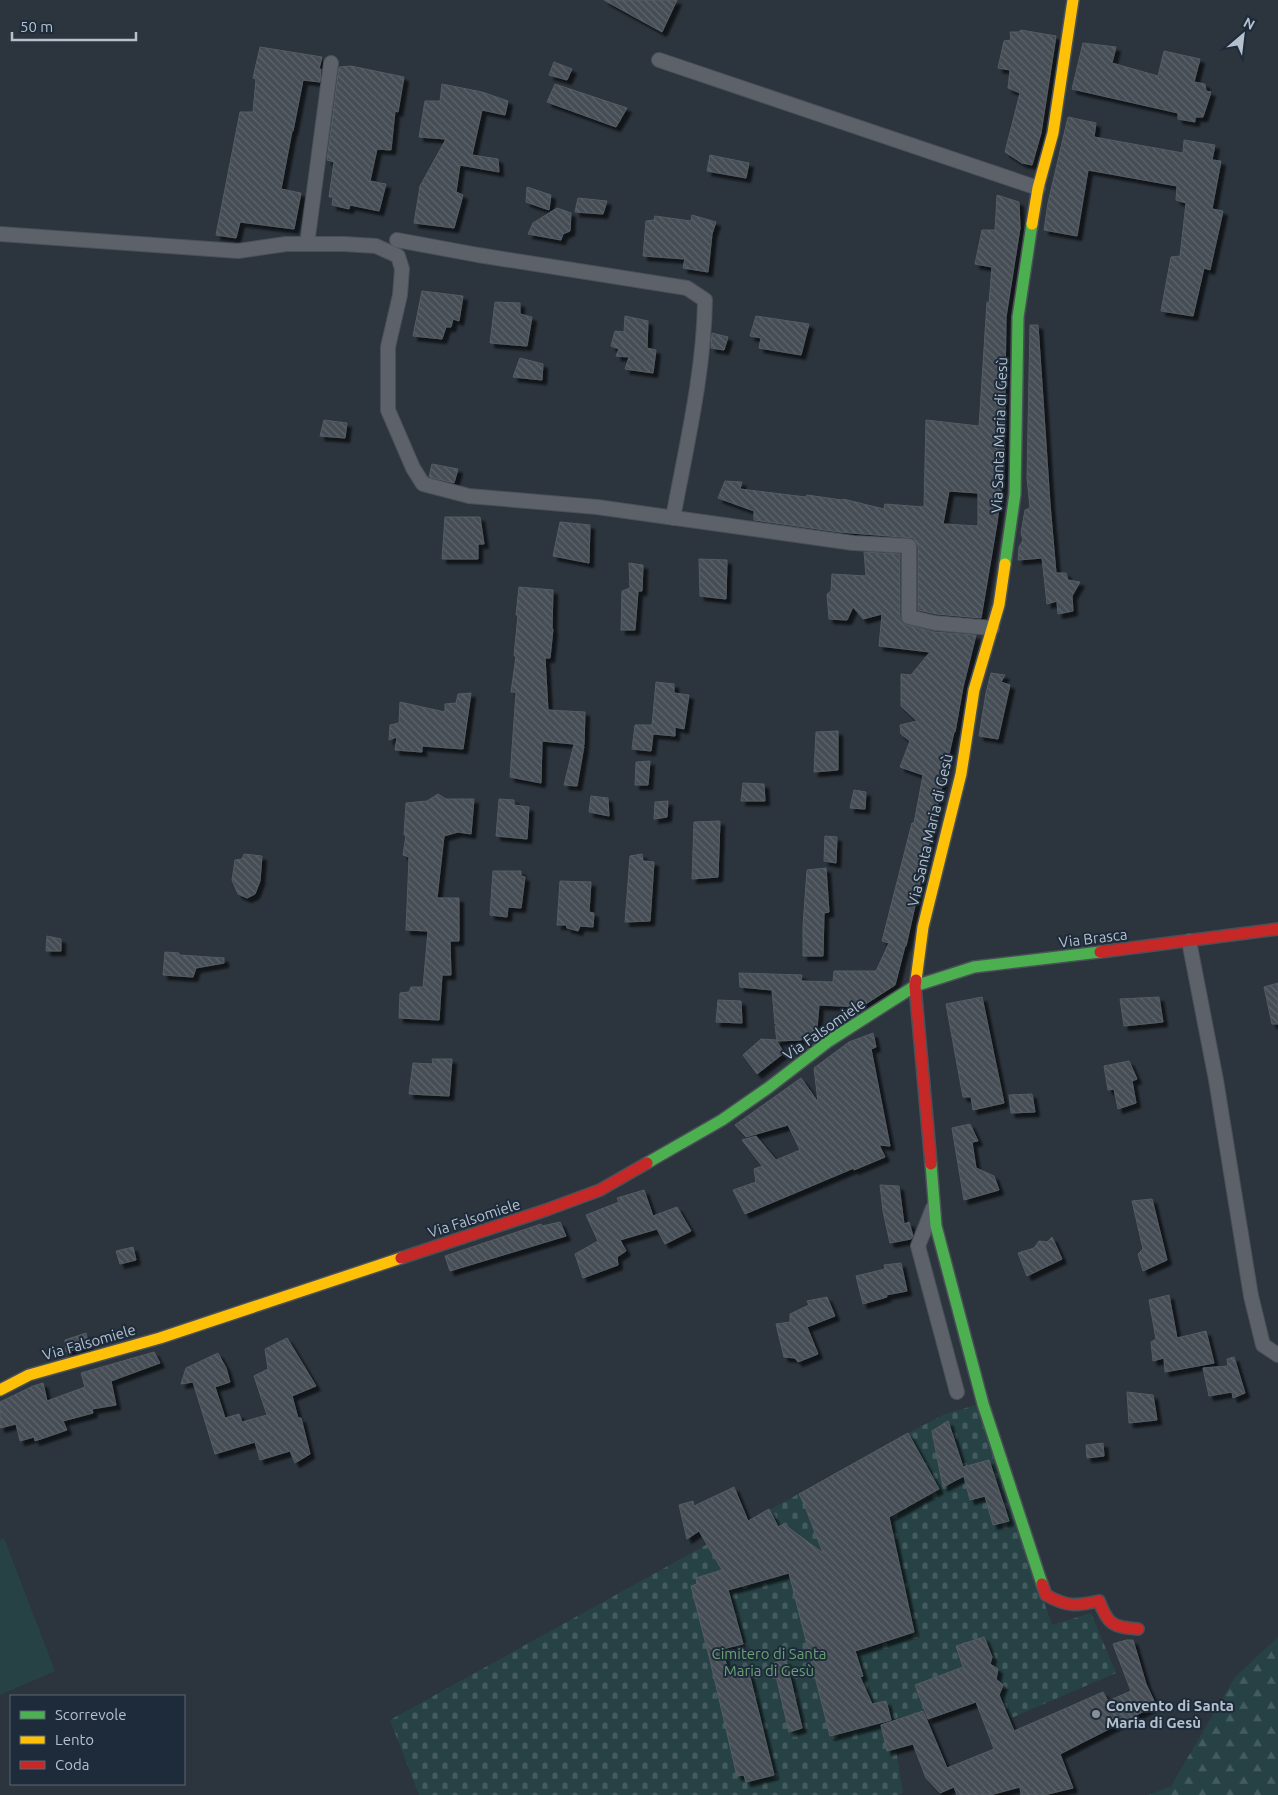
<svg xmlns="http://www.w3.org/2000/svg" width="1278" height="1795" viewBox="0 0 1278 1795" font-family="Ubuntu,sans-serif">
<style>
.forest{fill:url(#forest-firs)}
.cemetery{fill:url(#cemetery-stones)}
.pitch{fill:#274245}
.building{fill:url(#building-back-hatch);stroke:#545c64;fill-rule:evenodd;filter:url(#shadow)}
.lines{fill:none;stroke-linecap:round;stroke-linejoin:round}
.street-casing{stroke:#4a5057;stroke-width:16}
.fast-casing{stroke:#4a5057;stroke-width:14}
.slow-casing{stroke:#4a5057;stroke-width:14}
.jam-casing{stroke:#4a5057;stroke-width:14}
.street{stroke:#5d626a;stroke-width:14}
.fast{stroke:#4caf50;stroke-width:11}
.slow{stroke:#ffc107;stroke-width:11}
.jam{stroke:#c62828;stroke-width:11}
.poi-dot{fill:#86909b;stroke:#1d2b3a;stroke-width:2}
.labels{text-anchor:middle;dominant-baseline:central;stroke-width:4;stroke-linejoin:round;paint-order:stroke}
.street-label{font-size:15px;fill:#b6c1ce;stroke:#1d2b3a}
.park-label{font-size:15px;fill:#6ba174;stroke:#1d2b3a}
.poi-label{font-size:15px;font-weight:bold;fill:#b6c1ce;stroke:#1d2b3a;text-anchor:start}
</style>
<defs>
<pattern id="forest-firs" width="22" height="20" patternUnits="userSpaceOnUse" patternTransform="scale(1.25)"><rect width="22" height="20" fill="#274245"/><path d="M5 1l3.5 6h-7zM16 11l3.5 6h-7z" fill="#445c5f"/></pattern>
<pattern id="cemetery-stones" width="16" height="16" patternUnits="userSpaceOnUse" patternTransform="scale(1.25)"><rect width="16" height="16" fill="#274245"/><path d="M2 7V4a2 2 0 0 1 4 0v3zM10 15v-3a2 2 0 0 1 4 0v3z" fill="#445c5f"/></pattern>
<pattern id="building-back-hatch" width="6" height="6" patternUnits="userSpaceOnUse" patternTransform="scale(1.25)"><rect width="6" height="6" fill="#464d55"/><path d="M-1 5l2 2M0 0l6 6M5-1l2 2" fill="none" stroke="#5e656c"/></pattern>
<filter id="shadow"><feDropShadow dx="4.5" dy="4.5" stdDeviation="1" flood-color="#0009"/></filter>
</defs>
<rect width="100%" height="100%" fill="#2c343d"/>
<path class="forest" d="M 1278,1637 L 1278,1795 L 1149,1795 L 1171,1786 L 1235,1677 Z"/>
<path class="cemetery" d="M 976,1405 L 1052,1625 L 1091,1613 L 1116,1673 L 1009,1719 L 999,1695 L 1003,1685 L 996,1679 L 998,1669 L 990,1664 L 992,1657 L 984,1638 L 963,1667 L 915,1685 L 925,1710 L 889,1721 L 896,1749 L 903,1793 L 898,1795 L 419,1795 L 390,1720 L 908,1433 L 945,1414 Z"/>
<path class="pitch" d="M 4,1538 L 55,1671 L 0,1695 L 0,1540 Z"/>
<path class="building" d="M 604,0 L 677,0 L 662,32 Z
M 1021,30 L 1056,36 L 1041,133 L 1032,165 L 1022,163 L 1005,152 L 1020,93 L 1008,88 L 1010,70 L 998,68 L 1004,41 L 1011,40 L 1010,32 L 1019,32 Z
M 1083,43 L 1116,47 L 1112,63 L 1158,76 L 1164,51 L 1200,59 L 1194,82 L 1205,84 L 1206,91 L 1211,92 L 1203,117 L 1195,117 L 1195,122 L 1178,119 L 1178,113 L 1072,89 Z
M 260,47 L 322,57 L 319,69 L 321,69 L 320,82 L 303,80 L 293,131 L 292,131 L 281,189 L 301,193 L 294,229 L 240,222 L 236,238 L 216,235 L 240,112 L 253,112 L 256,79 L 253,78 Z
M 554,62 L 572,69 L 567,80 L 549,75 Z
M 351,66 L 404,77 L 398,112 L 395,111 L 391,150 L 377,149 L 370,181 L 386,184 L 379,211 L 350,205 L 349,209 L 332,205 L 333,197 L 329,197 L 334,162 L 327,160 L 339,67 Z
M 442,84 L 482,92 L 508,101 L 505,115 L 482,110 L 472,155 L 498,159 L 499,172 L 460,165 L 456,192 L 463,195 L 454,228 L 414,223 L 420,186 L 446,139 L 419,137 L 425,101 L 440,101 Z
M 555,84 L 627,108 L 616,127 L 547,102 Z
M 1068,117 L 1096,123 L 1094,137 L 1183,153 L 1184,140 L 1215,145 L 1212,160 L 1221,161 L 1212,209 L 1223,211 L 1210,270 L 1204,268 L 1193,316 L 1161,311 L 1171,257 L 1180,256 L 1186,203 L 1176,200 L 1177,186 L 1088,170 L 1077,236 L 1044,230 L 1048,203 Z
M 710,155 L 749,163 L 746,178 L 707,171 Z
M 527,187 L 551,195 L 549,210 L 526,202 Z
M 997,195 L 1019,202 L 1020,228 L 1006,317 L 1004,469 L 997,523 L 981,618 L 936,614 L 918,610 L 918,546 L 913,538 L 839,532 L 754,520 L 754,511 L 718,498 L 725,481 L 742,482 L 740,489 L 806,497 L 807,495 L 842,500 L 843,499 L 884,509 L 885,504 L 924,507 L 926,420 L 979,426 L 987,302 L 989,303 L 992,267 L 975,264 L 982,230 L 995,230 ZM 949,491 L 978,493 L 978,526 L 943,524 Z
M 578,198 L 607,201 L 603,214 L 575,212 Z
M 557,208 L 571,213 L 570,231 L 563,234 L 561,240 L 528,234 L 533,223 Z
M 692,215 L 716,222 L 712,234 L 708,272 L 683,268 L 685,259 L 643,256 L 646,221 L 654,220 L 655,216 L 691,221 Z
M 422,291 L 463,296 L 459,321 L 453,319 L 451,327 L 446,327 L 442,339 L 413,336 Z
M 495,302 L 520,303 L 520,314 L 532,317 L 527,346 L 490,343 Z
M 625,316 L 648,321 L 647,348 L 656,350 L 653,373 L 625,369 L 629,357 L 616,356 L 619,349 L 611,346 L 615,331 L 624,332 Z
M 756,316 L 809,324 L 801,355 L 759,348 L 761,338 L 750,336 Z
M 1030,325 L 1038,325 L 1050,504 L 1056,573 L 1066,573 L 1068,580 L 1080,582 L 1072,596 L 1073,611 L 1058,614 L 1057,601 L 1047,604 L 1042,558 L 1018,560 L 1019,547 L 1023,540 L 1021,533 L 1025,510 L 1030,508 L 1027,478 Z
M 712,333 L 728,337 L 724,350 L 711,348 Z
M 520,358 L 543,364 L 542,380 L 513,377 Z
M 324,420 L 347,423 L 345,438 L 320,436 Z
M 432,464 L 458,469 L 454,483 L 429,477 Z
M 445,517 L 480,517 L 484,544 L 478,544 L 478,559 L 442,559 Z
M 560,522 L 590,525 L 589,563 L 553,556 Z
M 864,552 L 900,554 L 900,617 L 904,624 L 934,632 L 976,635 L 963,687 L 955,732 L 954,732 L 906,946 L 905,946 L 895,985 L 861,1007 L 819,1005 L 817,1028 L 801,1040 L 777,1041 L 775,1026 L 778,1024 L 775,1024 L 772,990 L 740,987 L 739,973 L 802,975 L 801,981 L 833,982 L 834,971 L 876,971 L 889,943 L 882,941 L 912,823 L 914,823 L 923,775 L 900,767 L 910,741 L 901,734 L 900,725 L 917,721 L 901,706 L 901,674 L 911,675 L 930,652 L 879,646 L 882,614 L 863,619 L 853,607 L 847,620 L 829,619 L 827,594 L 831,591 L 832,574 L 866,576 Z
M 699,559 L 727,560 L 726,599 L 700,596 Z
M 629,563 L 643,565 L 642,591 L 638,591 L 635,630 L 621,630 L 622,591 L 630,588 Z
M 519,587 L 553,590 L 552,629 L 553,629 L 550,658 L 545,658 L 548,710 L 585,712 L 584,745 L 542,741 L 541,783 L 510,777 L 516,692 L 511,692 L 516,656 L 514,656 L 518,615 L 516,615 Z
M 991,673 L 1005,675 L 1001,682 L 1010,685 L 998,739 L 979,736 L 986,693 Z
M 656,682 L 674,684 L 674,693 L 689,695 L 684,729 L 675,727 L 675,736 L 653,734 L 651,751 L 632,749 L 635,725 L 652,725 Z
M 471,693 L 463,749 L 422,746 L 422,752 L 395,750 L 397,737 L 389,740 L 390,725 L 399,723 L 400,702 L 445,712 L 445,704 L 456,703 L 458,694 Z
M 838,731 L 838,770 L 814,772 L 816,732 Z
M 574,744 L 584,746 L 577,786 L 564,785 Z
M 650,761 L 648,785 L 635,785 L 636,762 Z
M 743,783 L 764,784 L 765,801 L 741,801 Z
M 854,790 L 866,792 L 865,809 L 850,808 Z
M 438,794 L 446,799 L 474,799 L 471,834 L 458,832 L 444,836 L 437,898 L 459,898 L 459,941 L 450,941 L 451,975 L 442,975 L 439,1020 L 399,1018 L 400,993 L 409,992 L 411,987 L 423,987 L 428,931 L 406,930 L 409,857 L 403,855 L 406,835 L 404,835 L 406,803 L 427,801 Z
M 591,796 L 608,798 L 609,816 L 589,812 Z
M 499,799 L 514,800 L 514,805 L 529,807 L 527,839 L 496,836 Z
M 668,801 L 667,817 L 654,819 L 655,802 Z
M 720,821 L 718,877 L 692,879 L 694,822 Z
M 825,836 L 837,837 L 836,863 L 824,861 Z
M 244,854 L 262,856 L 260,881 L 255,894 L 247,898 L 238,894 L 232,880 L 235,860 L 242,859 Z
M 642,854 L 643,861 L 654,862 L 650,921 L 625,922 L 630,856 Z
M 826,868 L 829,912 L 824,913 L 823,956 L 803,956 L 803,926 L 807,870 Z
M 493,871 L 521,871 L 521,876 L 525,877 L 521,908 L 508,907 L 507,917 L 490,915 Z
M 560,881 L 591,882 L 589,912 L 594,913 L 593,927 L 580,926 L 578,931 L 567,928 L 566,925 L 557,925 Z
M 47,936 L 61,939 L 61,951 L 46,951 Z
M 165,952 L 179,953 L 179,955 L 224,958 L 224,963 L 196,968 L 193,977 L 163,975 Z
M 1278,983 L 1278,1024 L 1272,1024 L 1264,987 Z
M 982,997 L 1004,1103 L 973,1110 L 971,1097 L 963,1097 L 946,1004 Z
M 1159,997 L 1163,1022 L 1124,1026 L 1120,999 Z
M 718,1000 L 741,1001 L 742,1023 L 716,1022 Z
M 873,1033 L 876,1047 L 871,1049 L 890,1146 L 879,1145 L 885,1157 L 854,1170 L 854,1168 L 745,1214 L 733,1190 L 756,1182 L 754,1169 L 762,1166 L 742,1140 L 756,1136 L 776,1160 L 800,1150 L 788,1125 L 746,1137 L 735,1125 L 801,1078 L 818,1102 L 814,1068 L 849,1042 Z
M 761,1039 L 776,1040 L 784,1053 L 757,1074 L 743,1055 Z
M 432,1059 L 452,1059 L 449,1096 L 409,1094 L 413,1063 L 433,1064 Z
M 1129,1061 L 1137,1079 L 1132,1081 L 1136,1103 L 1118,1109 L 1114,1089 L 1108,1090 L 1104,1066 Z
M 1032,1094 L 1035,1112 L 1011,1113 L 1009,1095 Z
M 970,1124 L 978,1141 L 972,1142 L 976,1168 L 994,1176 L 999,1190 L 964,1200 L 952,1128 Z
M 880,1185 L 899,1186 L 904,1224 L 909,1222 L 913,1236 L 911,1239 L 890,1243 L 883,1211 Z
M 644,1190 L 653,1216 L 677,1207 L 691,1231 L 665,1244 L 657,1229 L 620,1240 L 626,1251 L 617,1257 L 618,1265 L 583,1278 L 575,1254 L 598,1241 L 586,1215 L 619,1202 L 617,1198 Z
M 1152,1199 L 1167,1260 L 1143,1271 L 1138,1254 L 1143,1249 L 1132,1201 Z
M 560,1222 L 566,1236 L 450,1271 L 445,1256 L 541,1224 L 542,1226 Z
M 1052,1237 L 1062,1259 L 1027,1276 L 1018,1253 L 1034,1248 L 1039,1241 L 1047,1242 Z
M 133,1247 L 136,1260 L 120,1264 L 116,1251 Z
M 901,1263 L 907,1291 L 886,1295 L 887,1297 L 863,1304 L 856,1276 L 885,1269 L 884,1265 Z
M 1169,1295 L 1177,1338 L 1206,1331 L 1214,1363 L 1165,1372 L 1164,1358 L 1153,1361 L 1151,1342 L 1156,1339 L 1149,1300 Z
M 827,1297 L 835,1316 L 807,1327 L 818,1354 L 798,1362 L 795,1358 L 784,1357 L 776,1324 L 790,1322 L 790,1314 L 809,1305 L 807,1301 Z
M 86,1333 L 89,1346 L 66,1352 L 65,1340 Z
M 287,1338 L 316,1386 L 292,1396 L 298,1418 L 301,1418 L 310,1454 L 295,1463 L 290,1451 L 260,1460 L 255,1442 L 215,1454 L 193,1382 L 181,1384 L 186,1368 L 218,1353 L 226,1368 L 230,1382 L 215,1387 L 225,1418 L 239,1414 L 242,1422 L 267,1415 L 254,1376 L 268,1369 L 265,1349 Z
M 154,1352 L 160,1363 L 111,1381 L 116,1405 L 92,1409 L 93,1413 L 63,1421 L 67,1430 L 35,1441 L 34,1437 L 20,1441 L 16,1424 L 0,1428 L 0,1402 L 33,1386 L 43,1383 L 47,1401 L 85,1387 L 81,1373 Z
M 1234,1357 L 1245,1393 L 1233,1398 L 1232,1392 L 1209,1396 L 1203,1368 L 1228,1366 L 1227,1359 Z
M 1127,1392 L 1153,1395 L 1157,1420 L 1129,1423 Z
M 948,1421 L 963,1467 L 989,1460 L 1009,1521 L 993,1525 L 985,1496 L 970,1500 L 964,1476 L 943,1487 L 932,1431 Z
M 908,1433 L 939,1489 L 889,1517 L 914,1632 L 855,1651 L 863,1676 L 860,1677 L 872,1704 L 886,1701 L 891,1720 L 830,1736 L 789,1573 L 728,1590 L 743,1644 L 722,1649 L 729,1674 L 748,1669 L 774,1775 L 746,1782 L 744,1775 L 737,1776 L 710,1660 L 691,1586 L 697,1584 L 696,1578 L 722,1570 L 699,1531 L 687,1539 L 679,1505 L 693,1501 L 694,1506 L 734,1487 L 748,1521 L 769,1509 L 778,1527 L 784,1524 L 823,1553 L 804,1504 L 799,1494 Z
M 1103,1443 L 1104,1456 L 1087,1458 L 1086,1445 Z
M 984,1637 L 992,1657 L 990,1664 L 998,1669 L 996,1679 L 1003,1685 L 999,1695 L 1014,1731 L 1103,1692 L 1108,1701 L 1131,1691 L 1113,1644 L 1126,1640 L 1133,1640 L 1146,1684 L 1156,1705 L 1060,1754 L 1073,1788 L 1044,1795 L 1021,1795 L 1020,1787 L 990,1795 L 957,1795 L 954,1787 L 940,1793 L 926,1778 L 913,1744 L 887,1751 L 881,1725 L 923,1711 L 947,1768 L 994,1749 L 976,1702 L 928,1719 L 915,1685 L 963,1667 L 956,1646 Z
M 786,1660 L 802,1728 L 789,1732 L 773,1663 Z"/>
<g class="lines">
<defs>
<path id="street" d="M 659,60 L 1038,188
M 0,234 L 238,251 L 286,244 L 344,244 L 376,246 L 398,256 L 402,269 L 400,295 L 388,347 L 388,410 L 413,468 L 423,484 L 469,496 L 597,507 L 853,543 L 909,546 L 909,617 L 935,623 L 992,628
M 397,240 L 478,255 L 687,288 L 705,300 C 704,373 686,447 673,518
M 307,244 L 331,63
M 1189,941 L 1216,1080 L 1251,1296 L 1263,1345 L 1278,1355
M 933,1208 L 918,1246 L 957,1392"/>
<path id="fast" d="M 1005,564 L 1015,494 L 1018,317 L 1032,224
M 647,1163 L 722,1120 L 768,1088 L 829,1041 L 915,986 L 974,967 L 1100,952
M 931,1164 L 936,1226 L 983,1404 L 1042,1584"/>
<path id="slow" d="M 1032,224 L 1038,188 L 1053,133 L 1073,0
M 916,980 L 923,927 L 961,774 L 974,690 L 999,605 L 1005,564
M 0,1390 L 29,1375 L 160,1338 L 401,1258"/>
<path id="jam" d="M 1100,952 L 1278,929
M 916,980 L 915,986 L 931,1164
M 401,1258 L 546,1210 L 600,1190 L 647,1163
M 1042,1584 L 1046,1595 C 1067,1607 1076,1606 1099,1601 C 1108,1625 1113,1627 1138,1629"/>
</defs>
<use href="#street" class="street-casing"/>
<use href="#fast" class="fast-casing"/>
<use href="#slow" class="slow-casing"/>
<use href="#jam" class="jam-casing"/>
<use href="#street" class="street"/>
<use href="#fast" class="fast"/>
<use href="#slow" class="slow"/>
<use href="#jam" class="jam"/>
</g>
<circle class="poi-dot" cx="1096" cy="1714" r="5"/>
<g class="labels">
<g class="street-label">
<text transform="translate(999 435) rotate(-88)">Via Santa Maria di Gesù</text>
<text transform="translate(930 830) rotate(-77)">Via Santa Maria di Gesù</text>
<text transform="translate(1093 938) rotate(-7)">Via Brasca</text>
<text transform="translate(824 1029) rotate(-35)">Via Falsomiele</text>
<text transform="translate(474 1218) rotate(-18)">Via Falsomiele</text>
<text transform="translate(89 1342) rotate(-16)">Via Falsomiele</text>
</g>
<g class="park-label">
<text x="769" y="1653">Cimitero di Santa<tspan x="769" dy="17">Maria di Gesù</tspan></text>
</g>
<g class="poi-label">
<text x="1106" y="1705">Convento di Santa<tspan x="1106" dy="17">Maria di Gesù</tspan></text>
</g>
</g>
<rect x="10" y="1695" width="175" height="90" fill="#1d2b3a" stroke="#5a6775"/>
<rect x="20" y="1711" width="25" height="8" fill="#4caf50" stroke="#5a6775"/>
<text x="55" y="1720" font-size="15" fill="#b6c1ce">Scorrevole</text>
<rect x="20" y="1736" width="25" height="8" fill="#ffc107" stroke="#5a6775"/>
<text x="55" y="1745" font-size="15" fill="#b6c1ce">Lento</text>
<rect x="20" y="1761" width="25" height="8" fill="#c62828" stroke="#5a6775"/>
<text x="55" y="1770" font-size="15" fill="#b6c1ce">Coda</text>
<g transform="translate(1243 35) rotate(28)" stroke="#1d2b3a" stroke-width="4" paint-order="stroke">
<path d="M0-4L9 19L0 12L-9 19Z" fill="#b6c1ce"/>
<text y="-8" font-size="14" font-weight="bold" text-anchor="middle" fill="#b6c1ce">N</text>
</g>
<path d="M12 32v8h124v-8" fill="none" stroke="#b6c1ce" stroke-width="2.5"/>
<text x="20" y="32" font-size="15" fill="#b6c1ce" stroke="#1d2b3a" stroke-width="4" paint-order="stroke">50 m</text>
</svg>
